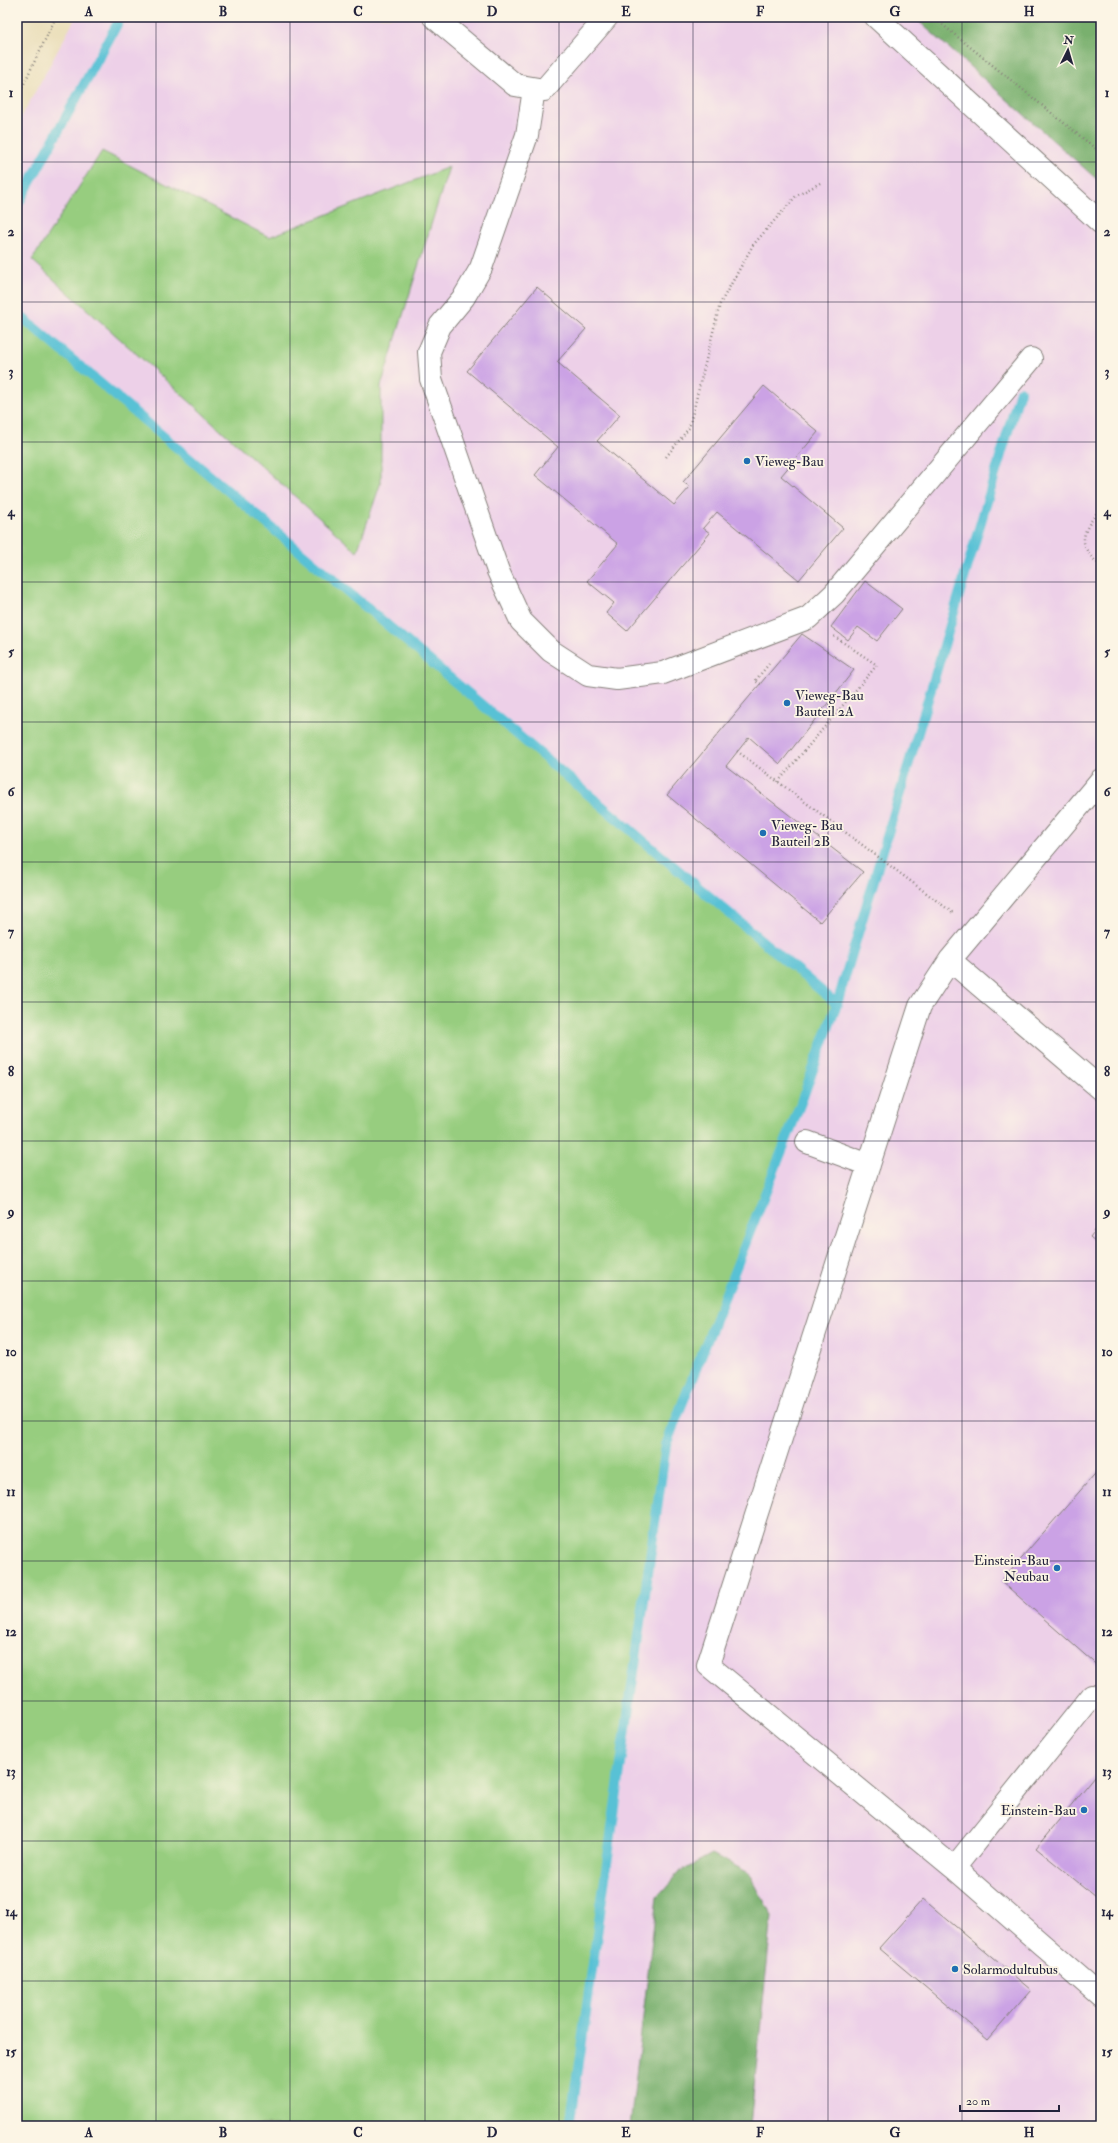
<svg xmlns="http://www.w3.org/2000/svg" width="1118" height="2143" viewBox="0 0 1118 2143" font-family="'IM FELL Double Pica',serif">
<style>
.built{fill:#edd0e8}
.green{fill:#97cd7f;stroke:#5c785d}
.forest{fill:#79b06e;stroke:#4e6954}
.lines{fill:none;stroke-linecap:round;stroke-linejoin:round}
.stream{stroke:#58c1d5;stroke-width:10}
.building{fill:#cba2e5}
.minor-casing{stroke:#86807b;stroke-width:24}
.path{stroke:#86807b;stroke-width:2.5;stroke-dasharray:1 3;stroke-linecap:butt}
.minor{stroke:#fff;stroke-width:22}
.grid{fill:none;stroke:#22223b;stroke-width:1;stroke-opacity:0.55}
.poi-dot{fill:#1f6fb2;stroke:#fcf5e5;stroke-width:1.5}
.labels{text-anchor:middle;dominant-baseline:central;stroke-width:3.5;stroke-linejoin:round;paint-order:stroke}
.poi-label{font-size:14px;fill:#22223b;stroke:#fcf5e5;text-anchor:start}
.neatline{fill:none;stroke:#22223b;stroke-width:1.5}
.grid-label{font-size:13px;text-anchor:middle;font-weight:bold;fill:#22223b}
</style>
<rect width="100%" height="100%" fill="#fcf5e5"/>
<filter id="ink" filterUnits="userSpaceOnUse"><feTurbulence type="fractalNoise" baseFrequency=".025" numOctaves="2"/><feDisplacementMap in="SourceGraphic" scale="8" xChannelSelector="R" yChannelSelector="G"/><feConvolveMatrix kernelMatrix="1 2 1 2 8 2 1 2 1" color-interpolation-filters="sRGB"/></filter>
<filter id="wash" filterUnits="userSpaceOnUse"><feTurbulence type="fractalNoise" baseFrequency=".012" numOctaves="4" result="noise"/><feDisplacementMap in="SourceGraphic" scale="16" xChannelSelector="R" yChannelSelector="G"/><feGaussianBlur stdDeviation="0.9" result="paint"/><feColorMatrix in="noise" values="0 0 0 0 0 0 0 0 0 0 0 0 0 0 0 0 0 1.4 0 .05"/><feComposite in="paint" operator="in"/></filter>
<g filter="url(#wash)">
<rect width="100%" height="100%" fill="#ebdfbb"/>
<path class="built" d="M 76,17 L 1101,17 L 1101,2126 L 17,2126 L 17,125 Z"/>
<path class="green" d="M 102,151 L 269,237 L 449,167 L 381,386 L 381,482 L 357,552 L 32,260 Z
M 17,313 L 837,1005 L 800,1105 L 666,1445 L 570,2126 L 17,2126 Z"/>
<path class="forest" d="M 914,17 L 1101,17 L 1101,183 Z
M 712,1854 L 749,1873 L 772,1916 L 750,2126 L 630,2126 L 657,1897 L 679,1872 Z"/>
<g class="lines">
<path class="stream" d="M 17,206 L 121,17
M 17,313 L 837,1004
M 570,2126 L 666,1445 L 800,1105 L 837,1004 L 1020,391"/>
</g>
<g id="blocks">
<path class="building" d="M 537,287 L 586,329 L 557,362 L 620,415 L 597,441 L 674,505 L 690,487 L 683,482 L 764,386 L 818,432 L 781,476 L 843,528 L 799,580 L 717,512 L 703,528 L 710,533 L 627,631 L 606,613 L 614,603 L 587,581 L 618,544 L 535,475 L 558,447 L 467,371 Z
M 865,581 L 902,609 L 877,641 L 858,627 L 848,640 L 831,627 Z
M 802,634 L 854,670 L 780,764 L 749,737 L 726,766 L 863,872 L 820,922 L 667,795 Z
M 1101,1223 L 1101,1246 L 1090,1237 Z
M 1101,1467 L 1101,1669 L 1001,1581 Z
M 1100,1770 L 1101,1771 L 1101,1901 L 1036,1848 Z
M 923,1899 L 1031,1990 L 988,2040 L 879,1948 Z"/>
</g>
</g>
<g filter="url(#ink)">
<use href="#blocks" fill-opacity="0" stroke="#86807b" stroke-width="1"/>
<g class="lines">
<defs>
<path id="minor" d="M 434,17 L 515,85 L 544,90 L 607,17
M 876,17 L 1101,223
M 534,89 L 527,135 L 481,268 L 464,297 L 440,326 L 429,352 L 431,379 L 498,571 L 521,621 L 551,651 L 588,675 L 617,679 L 663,673 L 808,618 L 834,594 L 1031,359
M 1101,780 L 950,960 L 920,1006 L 708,1665 L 954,1868 L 1101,1996
M 950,960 L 1101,1089
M 807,1142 L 869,1165
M 954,1868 L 1092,1696"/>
</defs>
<use href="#minor" class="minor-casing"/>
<path class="path" d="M 933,17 L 1101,153
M 17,98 L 56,17
M 666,457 L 689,428 L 720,304 L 753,245 L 796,196 L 822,182
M 1101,507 C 1083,532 1074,543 1101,566
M 761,684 L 755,681 L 769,664
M 737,751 L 953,913
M 778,782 L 877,665 L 832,635"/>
<use href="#minor" class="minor"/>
</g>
</g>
<path class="grid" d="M 156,17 L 156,2126M 290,17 L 290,2126M 425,17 L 425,2126M 559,17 L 559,2126M 693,17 L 693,2126M 828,17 L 828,2126M 962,17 L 962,2126M 17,162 L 1101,162M 17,302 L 1101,302M 17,442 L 1101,442M 17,582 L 1101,582M 17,722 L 1101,722M 17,862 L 1101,862M 17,1002 L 1101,1002M 17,1141 L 1101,1141M 17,1281 L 1101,1281M 17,1421 L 1101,1421M 17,1561 L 1101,1561M 17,1701 L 1101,1701M 17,1841 L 1101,1841M 17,1981 L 1101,1981"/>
<g class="poi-dot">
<circle cx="747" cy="461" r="4"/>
<circle cx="787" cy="703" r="4"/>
<circle cx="763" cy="833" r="4"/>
<circle cx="1057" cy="1568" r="4"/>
<circle cx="1084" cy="1810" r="4"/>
<circle cx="955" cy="1969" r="4"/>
</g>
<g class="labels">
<g class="poi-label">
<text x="755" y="461">Vieweg-Bau</text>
<text x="795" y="695">Vieweg-Bau<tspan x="795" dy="16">Bauteil 2A</tspan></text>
<text x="771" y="825">Vieweg- Bau<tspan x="771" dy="16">Bauteil 2B</tspan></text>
<text x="1049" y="1560" text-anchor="end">Einstein-Bau<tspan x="1049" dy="16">Neubau</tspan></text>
<text x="1076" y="1810" text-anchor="end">Einstein-Bau</text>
<text x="963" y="1969">Solarmodultubus</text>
</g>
</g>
<rect width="1118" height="2143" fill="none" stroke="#fcf5e5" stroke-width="44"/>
<g transform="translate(1068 50) rotate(5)" stroke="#fcf5e5" stroke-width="3" paint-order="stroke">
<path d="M0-3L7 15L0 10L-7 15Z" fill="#22223b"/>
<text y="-6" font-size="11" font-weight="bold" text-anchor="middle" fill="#22223b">N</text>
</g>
<path d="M960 2105v6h99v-6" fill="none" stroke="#22223b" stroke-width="2"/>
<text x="966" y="2105" font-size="12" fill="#22223b" stroke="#fcf5e5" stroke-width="3" paint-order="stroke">20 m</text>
<rect x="22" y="22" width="1074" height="2099" class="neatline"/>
<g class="grid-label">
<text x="89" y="16">A</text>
<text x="223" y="16">B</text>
<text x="358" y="16">C</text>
<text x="492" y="16">D</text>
<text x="626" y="16">E</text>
<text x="760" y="16">F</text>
<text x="895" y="16">G</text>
<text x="1029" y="16">H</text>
<text x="11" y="97">1</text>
<text x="1107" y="97">1</text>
<text x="11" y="236">2</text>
<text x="1107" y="236">2</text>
<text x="11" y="376">3</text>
<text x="1107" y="376">3</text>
<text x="11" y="516">4</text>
<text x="1107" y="516">4</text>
<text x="11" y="656">5</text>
<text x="1107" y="656">5</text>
<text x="11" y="796">6</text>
<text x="1107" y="796">6</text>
<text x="11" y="936">7</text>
<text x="1107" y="936">7</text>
<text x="11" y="1076">8</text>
<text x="1107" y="1076">8</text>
<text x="11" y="1216">9</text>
<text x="1107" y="1216">9</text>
<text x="11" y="1356">10</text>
<text x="1107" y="1356">10</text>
<text x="11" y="1496">11</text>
<text x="1107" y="1496">11</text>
<text x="11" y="1636">12</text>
<text x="1107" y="1636">12</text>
<text x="11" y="1776">13</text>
<text x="1107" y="1776">13</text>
<text x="11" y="1916">14</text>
<text x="1107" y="1916">14</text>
<text x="11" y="2056">15</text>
<text x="1107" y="2056">15</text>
<text x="89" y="2137">A</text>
<text x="223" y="2137">B</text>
<text x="358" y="2137">C</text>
<text x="492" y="2137">D</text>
<text x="626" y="2137">E</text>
<text x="760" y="2137">F</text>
<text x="895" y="2137">G</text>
<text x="1029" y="2137">H</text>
</g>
</svg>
